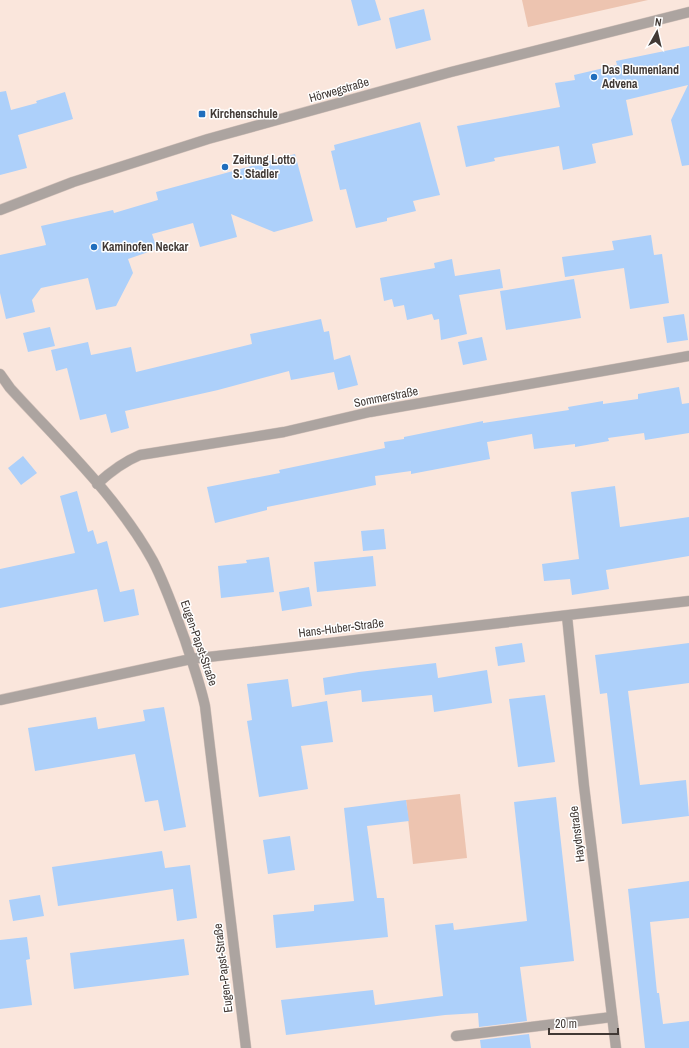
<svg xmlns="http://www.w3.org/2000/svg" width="689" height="1048" viewBox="0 0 689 1048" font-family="'Archivo Narrow',sans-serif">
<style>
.green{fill:#edc4b0}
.building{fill:#add0fa}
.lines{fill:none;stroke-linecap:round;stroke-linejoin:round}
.service-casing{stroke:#d5c3bb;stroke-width:11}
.minor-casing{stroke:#d5c3bb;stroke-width:11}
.service{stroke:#aca4a0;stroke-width:10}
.minor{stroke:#aca4a0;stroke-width:10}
.poi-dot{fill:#206ebd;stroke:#fff;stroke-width:1.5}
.labels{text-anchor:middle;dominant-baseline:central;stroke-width:3;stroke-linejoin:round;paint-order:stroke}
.poi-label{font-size:12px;font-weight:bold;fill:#413935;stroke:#fff;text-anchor:start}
.street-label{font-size:12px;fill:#413935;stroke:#fff}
</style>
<rect width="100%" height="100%" fill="#fae6dc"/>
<path class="green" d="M 522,0 L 648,0 L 528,27 Z
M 460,794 L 467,858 L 413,864 L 406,800 Z"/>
<path class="building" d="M 351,0 L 375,0 L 381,20 L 358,26 Z
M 424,9 L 431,40 L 396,49 L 389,18 Z
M 689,46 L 689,165 L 682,166 L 671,120 L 688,85 L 626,100 L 633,135 L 592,144 L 596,163 L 563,170 L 559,146 L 494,158 L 495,161 L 466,167 L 457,126 L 560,107 L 555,83 L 575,80 L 574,75 L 617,65 L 616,61 Z
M 6,91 L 11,110 L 37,103 L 36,101 L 65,92 L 73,119 L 18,135 L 27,168 L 0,175 L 0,92 Z
M 420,122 L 440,195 L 413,201 L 416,211 L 387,218 L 387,221 L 356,228 L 346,189 L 340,190 L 331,151 L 335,150 L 334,145 Z
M 295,154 L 313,221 L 274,232 L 231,214 L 237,237 L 200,247 L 193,223 L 152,234 L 157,249 L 128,259 L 133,273 L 116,306 L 96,310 L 88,278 L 41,288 L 32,300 L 35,312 L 6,319 L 0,293 L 0,255 L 46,245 L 41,226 L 113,210 L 114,213 L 158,200 L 156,192 Z
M 651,235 L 654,255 L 662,254 L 669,303 L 630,309 L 624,268 L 565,277 L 562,257 L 614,250 L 612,241 Z
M 452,259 L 455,276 L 500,269 L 503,288 L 459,295 L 467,334 L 441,340 L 439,319 L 434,320 L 432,314 L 407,320 L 404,305 L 394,307 L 392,299 L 384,301 L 380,278 L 435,268 L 434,263 Z
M 574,279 L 581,318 L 506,330 L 500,291 Z
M 684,314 L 688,340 L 667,343 L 663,317 Z
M 321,319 L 324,332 L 329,331 L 334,360 L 350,355 L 358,385 L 338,390 L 334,372 L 291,380 L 289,371 L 218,390 L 125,411 L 129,428 L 111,433 L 106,414 L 80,420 L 67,368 L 56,371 L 51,350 L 88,342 L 91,355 L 131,347 L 136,372 L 252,344 L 250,334 Z
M 50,327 L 55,346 L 28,352 L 23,333 Z
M 482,337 L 487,360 L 463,365 L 458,342 Z
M 679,387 L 682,404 L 689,403 L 689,433 L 645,440 L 644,433 L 608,438 L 609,441 L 575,447 L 575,444 L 534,449 L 532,434 L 487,442 L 490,459 L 411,474 L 411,471 L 375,476 L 376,485 L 267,507 L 267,510 L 215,523 L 207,487 L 280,473 L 279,470 L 385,448 L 384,442 L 404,439 L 404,437 L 483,421 L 483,423 L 569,410 L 568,407 L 603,401 L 603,404 L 638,399 L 638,394 Z
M 23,456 L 37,473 L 21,485 L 8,468 Z
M 615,486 L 620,527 L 689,517 L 689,556 L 606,570 L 609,589 L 572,595 L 570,579 L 544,581 L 542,564 L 579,559 L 571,492 Z
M 77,491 L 88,532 L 93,530 L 97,544 L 107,541 L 120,592 L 134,589 L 139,615 L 104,622 L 97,589 L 0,608 L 0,569 L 75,553 L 60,496 Z
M 384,529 L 386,549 L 363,551 L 361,531 Z
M 373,556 L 376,586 L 317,592 L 314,562 Z
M 269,557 L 274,592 L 221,598 L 218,566 L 247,563 L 246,560 Z
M 309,587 L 312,606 L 282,611 L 279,592 Z
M 522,643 L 525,662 L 498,666 L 495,647 Z
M 689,643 L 689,683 L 628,691 L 640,785 L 686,780 L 689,816 L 622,824 L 607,693 L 600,694 L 595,655 Z
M 436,663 L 438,678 L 487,670 L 492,703 L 434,712 L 432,695 L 362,702 L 361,690 L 325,695 L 323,678 L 359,672 Z
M 288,679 L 292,707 L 327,701 L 333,742 L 301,746 L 308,789 L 259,797 L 247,721 L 252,720 L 247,684 Z
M 545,695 L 555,762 L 518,767 L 509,699 Z
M 164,707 L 186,827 L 164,831 L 158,800 L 145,802 L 135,754 L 35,771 L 28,728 L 96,717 L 98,729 L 145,721 L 143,710 Z
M 556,797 L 574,961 L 520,967 L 527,1021 L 479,1027 L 478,1013 L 445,1015 L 286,1035 L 281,1000 L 373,990 L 375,1005 L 443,996 L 435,925 L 453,923 L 454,930 L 527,921 L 514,802 Z
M 406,800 L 409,821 L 367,826 L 377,898 L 384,898 L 388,937 L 276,948 L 273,915 L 314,911 L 314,905 L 354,901 L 344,808 Z
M 290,836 L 295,870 L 268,874 L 263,840 Z
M 162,851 L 165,868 L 190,865 L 197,918 L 177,921 L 173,889 L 58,906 L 52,867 Z
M 689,881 L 689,918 L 650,922 L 657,993 L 659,993 L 663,1024 L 689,1021 L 689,1048 L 645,1048 L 628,889 Z
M 40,895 L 44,916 L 13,921 L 9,900 Z
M 27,937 L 30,959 L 26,960 L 32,1005 L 0,1009 L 0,940 Z
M 184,939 L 189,975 L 74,989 L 70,953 Z
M 529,1034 L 531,1048 L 481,1048 L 480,1040 Z"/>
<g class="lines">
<defs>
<path id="service" d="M 456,1036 L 612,1017"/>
<path id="minor" d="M 0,210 L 73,182 L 208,139 L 451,72 L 689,12
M 0,374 L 10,388 C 59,442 118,497 153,561 C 166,586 175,613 185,640 C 192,662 200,683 205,706 L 246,1048
M 97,484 C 110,472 123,462 140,455 L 284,432 L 370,412 L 689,356
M 567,616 L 584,786 L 616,1048
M 0,700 L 191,659 L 689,601"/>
</defs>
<use href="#service" class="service-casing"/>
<use href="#minor" class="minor-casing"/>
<use href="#service" class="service"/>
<use href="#minor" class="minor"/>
</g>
<g class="poi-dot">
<circle cx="594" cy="77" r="4"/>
<rect x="198" y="110" width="8" height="8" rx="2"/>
<circle cx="225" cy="167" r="4"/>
<circle cx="94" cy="247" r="4"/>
</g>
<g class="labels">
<g class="poi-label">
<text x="602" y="70">Das Blumenland<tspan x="602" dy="14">Advena</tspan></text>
<text x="210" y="114">Kirchenschule</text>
<text x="233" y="160">Zeitung Lotto<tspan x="233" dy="14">S. Stadler</tspan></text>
<text x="102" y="247">Kaminofen Neckar</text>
</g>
<g class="street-label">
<text transform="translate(339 90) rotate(-16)">Hörwegstraße</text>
<text transform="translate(386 397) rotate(-11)">Sommerstraße</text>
<text transform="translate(341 628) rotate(-7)">Hans-Huber-Straße</text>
<text transform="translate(199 643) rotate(71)">Eugen-Papst-Straße</text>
<text transform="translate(577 834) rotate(-97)">Haydnstraße</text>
<text transform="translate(223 968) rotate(-97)">Eugen-Papst-Straße</text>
</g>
</g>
<g transform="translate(657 32) rotate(8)" stroke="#ffffff" stroke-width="3" paint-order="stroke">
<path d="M0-3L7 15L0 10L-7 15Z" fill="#413935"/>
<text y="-6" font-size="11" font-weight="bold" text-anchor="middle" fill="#413935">N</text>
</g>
<path d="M549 1028v6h69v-6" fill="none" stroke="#413935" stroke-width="2"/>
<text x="555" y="1028" font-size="12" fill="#413935" stroke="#ffffff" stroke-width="3" paint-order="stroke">20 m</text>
</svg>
